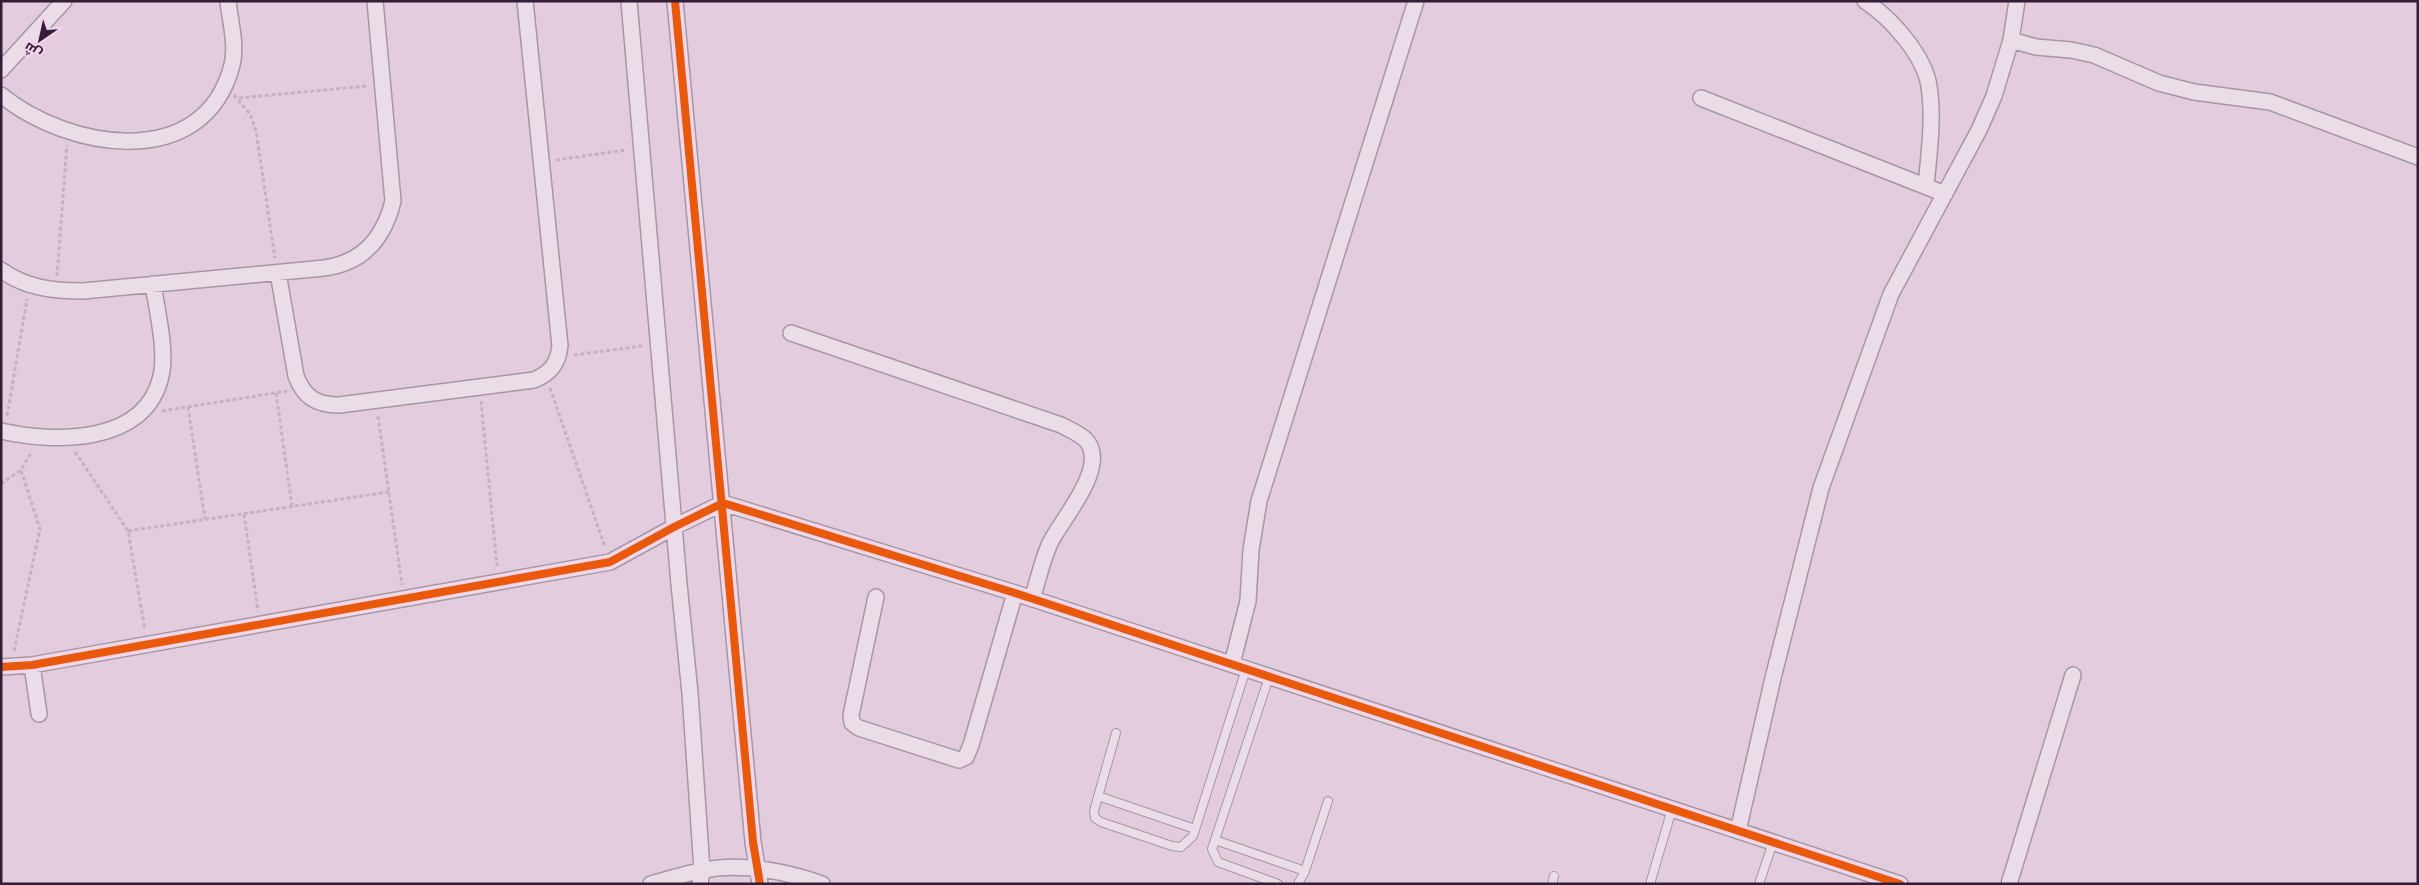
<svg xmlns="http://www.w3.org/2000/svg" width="2419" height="885" viewBox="0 0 2419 885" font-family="'Times New Roman',Cairo,serif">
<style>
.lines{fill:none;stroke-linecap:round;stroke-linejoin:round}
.service-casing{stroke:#a895a5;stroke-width:10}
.minor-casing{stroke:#a895a5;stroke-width:18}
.path{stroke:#c3b4c1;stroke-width:3;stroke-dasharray:4 2.5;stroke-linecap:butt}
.service{stroke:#ebdde8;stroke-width:8}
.minor{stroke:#ebdde8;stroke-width:15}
.cycleway-casing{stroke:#f4d2ed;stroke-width:11}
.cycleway{stroke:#e8590c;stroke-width:8}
</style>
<rect width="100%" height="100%" fill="#e3ccde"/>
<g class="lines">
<defs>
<path id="service" d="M 1269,677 L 1212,849 L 1218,862 L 1278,884
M 1116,733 L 1094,811 L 1095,818 L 1101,822 L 1172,846 L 1181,847 L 1193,836 L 1246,669
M 1098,796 L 1195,829
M 1215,840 L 1305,871
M 1298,884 L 1305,871 L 1328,801
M 1552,884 L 1554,876
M 1650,884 L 1672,809
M 1759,884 L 1773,842"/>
<path id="minor" d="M 629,1 L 679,584 L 690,693 L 702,870 L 700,884
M 675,1 L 753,842 L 760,884
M 1865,1 C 1891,18 1924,55 1929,86 C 1934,119 1929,153 1926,186
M 2011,40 L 2036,47 L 2071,50 L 2094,55 L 2159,83 L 2194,92 L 2270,102 L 2418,157
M 1,70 L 64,1
M 1,95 C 67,149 204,174 232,65 C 237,45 230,21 228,1
M 1701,98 L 1945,194
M 1,270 C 26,288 53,291 83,291 L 324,268 C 363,263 384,238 393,201 L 375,1
M 278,273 L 296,376 C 304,397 316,405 339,405 L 534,380 C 551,373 558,363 560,346 L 525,1
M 791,333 L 1061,425 C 1069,429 1078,433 1085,439 C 1111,465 1061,520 1050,543 C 1042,561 1038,580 1032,599
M 1,431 C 54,443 146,445 161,376 C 167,351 157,311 153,284
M 876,597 L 851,715 L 852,723 L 859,728 L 959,760 L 966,757 L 971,745 L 1015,593
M 1232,664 L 1248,601 L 1251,550 L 1259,501 L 1416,1
M 32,665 L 39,714
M 1,667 L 32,665 L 610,562 L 674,527 L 723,503 L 1015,593 L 1900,884
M 1738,831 L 1773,678 L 1821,488 L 1891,294 L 1979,130 L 1994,96 L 2011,40 L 2017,1
M 651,884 C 668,879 684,874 700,871 C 739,862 785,871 822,884
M 2009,884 L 2073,675"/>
</defs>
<use href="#service" class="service-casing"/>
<use href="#minor" class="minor-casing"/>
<path class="path" d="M 234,95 L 250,114 L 256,131 L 275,258
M 239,98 L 367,86
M 556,160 L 626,150
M 57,276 L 67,145
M 574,355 L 642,346
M 550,388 L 605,547
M 276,393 L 292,506
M 481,401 L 497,566
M 188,407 L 205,519
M 162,411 L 287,391
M 7,416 L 27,299
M 378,416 L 402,585
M 75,452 L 128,531 L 145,630
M 1,484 L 21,470
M 244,514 L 258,611
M 128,531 L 389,492
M 14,651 L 40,529 L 21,470 L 32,451"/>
<use href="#service" class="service"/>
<use href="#minor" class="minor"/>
<defs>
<path id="cycleway" d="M 675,1 L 753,842 L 760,884
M 1,667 L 32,665 L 610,562 L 674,527 L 723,503 L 1015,593 L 1900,884"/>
</defs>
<use href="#cycleway" class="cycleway-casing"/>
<use href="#cycleway" class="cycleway"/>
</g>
<rect width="2419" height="885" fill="none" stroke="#351e35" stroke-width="5"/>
<g transform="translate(40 40) rotate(214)" stroke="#f4d2ed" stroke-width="4" paint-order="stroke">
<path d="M0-4L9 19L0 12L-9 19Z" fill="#351e35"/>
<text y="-8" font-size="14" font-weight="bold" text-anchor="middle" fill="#351e35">ش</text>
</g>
</svg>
